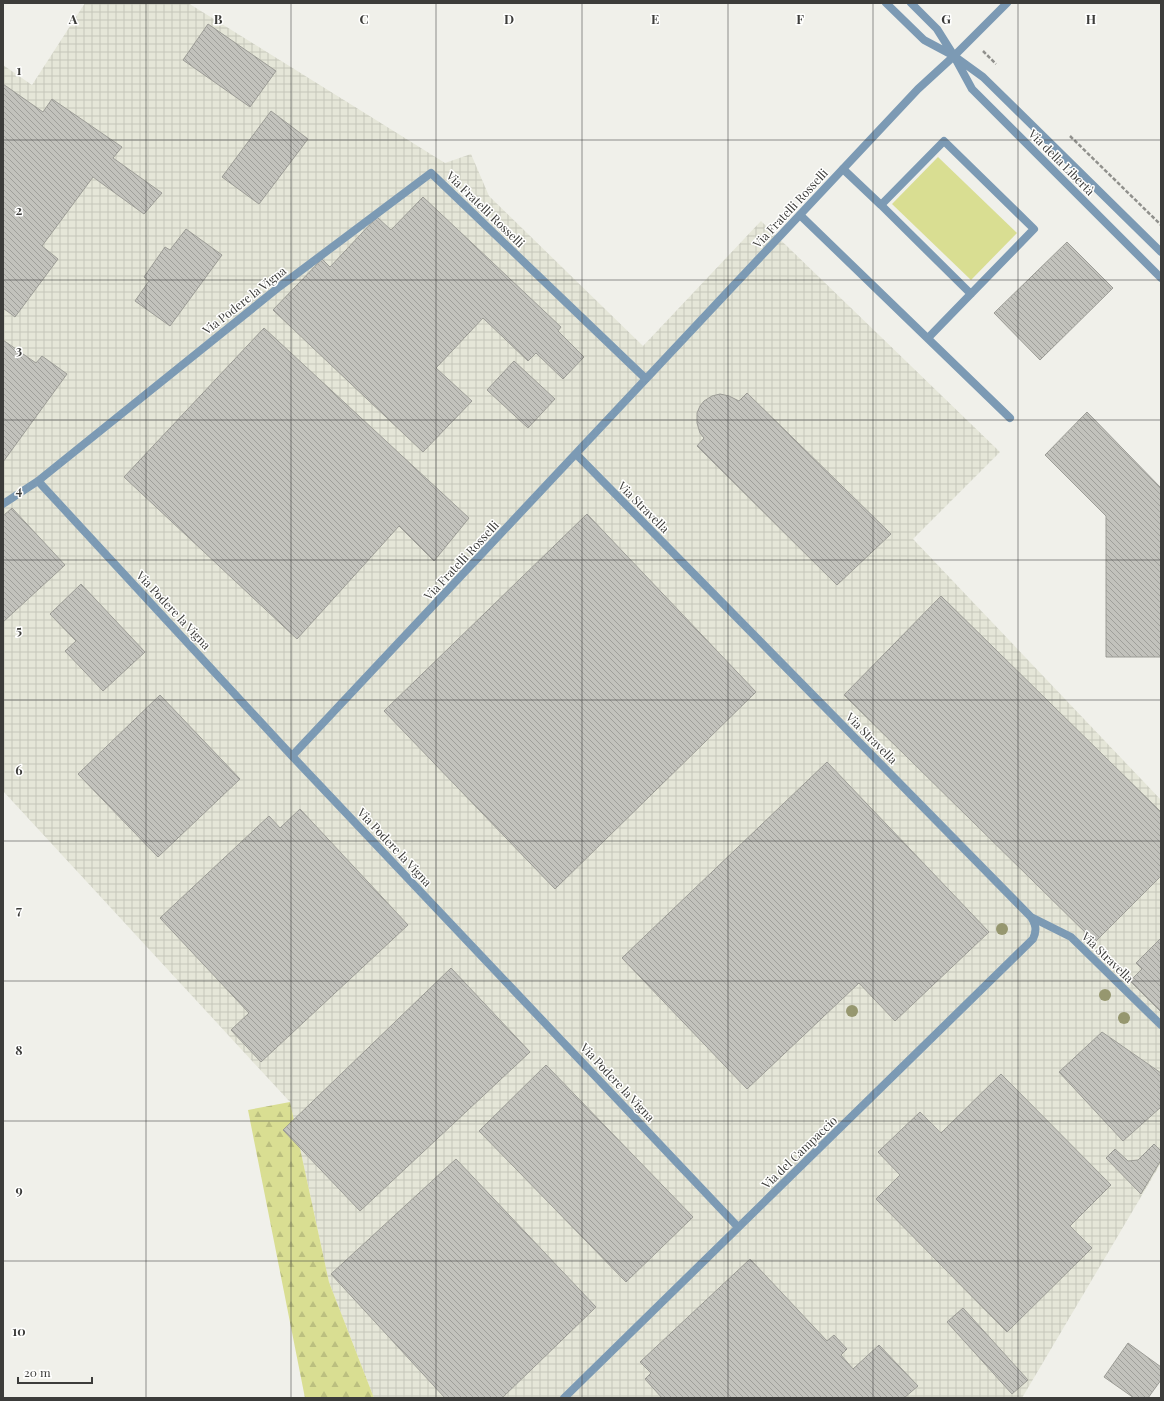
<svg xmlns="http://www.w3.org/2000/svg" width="1164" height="1401" viewBox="0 0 1164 1401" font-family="'Playfair Display',serif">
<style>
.industrial{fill:url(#industrial-grid)}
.grass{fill:#d9de92}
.forest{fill:url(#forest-firs)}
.building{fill:url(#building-back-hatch);stroke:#9c9c96}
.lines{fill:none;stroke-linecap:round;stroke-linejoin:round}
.path{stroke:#90908c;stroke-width:2.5;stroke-dasharray:4 2;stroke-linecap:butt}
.lane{stroke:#7c9ab4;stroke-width:8}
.street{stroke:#7c9ab4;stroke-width:8}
.tree{fill:#96976f}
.grid{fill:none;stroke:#3c3c3a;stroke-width:1;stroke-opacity:0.55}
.labels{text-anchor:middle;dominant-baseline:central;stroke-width:3;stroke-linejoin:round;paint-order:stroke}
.street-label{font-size:12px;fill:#3c3c3a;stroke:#fffffe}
.grid-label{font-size:13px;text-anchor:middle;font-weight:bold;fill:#3c3c3a;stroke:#fffffe;stroke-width:3;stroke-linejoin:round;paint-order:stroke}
</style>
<defs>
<pattern id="industrial-grid" width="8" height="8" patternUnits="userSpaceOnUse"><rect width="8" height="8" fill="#e5e6d8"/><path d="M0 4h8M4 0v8" fill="none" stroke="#c5c6ba"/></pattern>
<pattern id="forest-firs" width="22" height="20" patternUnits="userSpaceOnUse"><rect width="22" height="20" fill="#d9de92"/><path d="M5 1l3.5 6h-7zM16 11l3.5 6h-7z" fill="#bbbf7f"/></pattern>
<pattern id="building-back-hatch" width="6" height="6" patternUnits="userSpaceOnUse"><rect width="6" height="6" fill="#c2c2bc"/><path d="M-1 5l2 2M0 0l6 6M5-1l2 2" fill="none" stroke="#9f9f9a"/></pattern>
</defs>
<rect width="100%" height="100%" fill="#f0f0ea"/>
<path class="industrial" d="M 85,3 L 188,3 L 445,163 L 471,154 L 489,196 L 643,346 L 761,221 L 1000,452 L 913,539 L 1161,800 L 1161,1163 L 1022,1398 L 374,1398 L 329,1282 L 290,1102 L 3,791 L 3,65 L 32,85 Z"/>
<path class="grass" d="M 938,157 L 1017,233 L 971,280 L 892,204 Z"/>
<path class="forest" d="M 290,1102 L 329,1282 L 374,1398 L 305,1398 L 248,1110 Z"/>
<path class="building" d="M 208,24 L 276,71 L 250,107 L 183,60 Z
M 3,84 L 43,112 L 52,99 L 122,147 L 113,158 L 162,193 L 144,214 L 93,177 L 42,246 L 58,259 L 15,317 L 3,308 Z
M 271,111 L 308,139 L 259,204 L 222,177 Z
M 423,197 L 561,327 L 558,331 L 584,357 L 563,379 L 536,353 L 528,361 L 483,318 L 436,368 L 472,401 L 423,452 L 273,310 L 322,259 L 330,267 L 377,217 L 391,230 Z
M 186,229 L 222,255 L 170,326 L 135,301 L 149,281 L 144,277 L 165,247 L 170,250 Z
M 1067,242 L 1113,288 L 1040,360 L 994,313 Z
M 264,328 L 469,518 L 434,561 L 399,526 L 297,639 L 124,477 Z
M 3,340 L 36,363 L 42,356 L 67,374 L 3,462 Z
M 514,361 L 555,399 L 528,428 L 487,390 Z
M 747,393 L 891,534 L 837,585 L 697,446 L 704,438 L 700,433 L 697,423 L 697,413 L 700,406 L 704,401 L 712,396 L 720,394 L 729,396 L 739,401 Z
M 1087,412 L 1161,488 L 1161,657 L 1106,657 L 1106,516 L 1045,455 Z
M 12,508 L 65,565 L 3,622 L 3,516 Z
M 587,514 L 756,692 L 555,889 L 384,711 Z
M 81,584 L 145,652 L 103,691 L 65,651 L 76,641 L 50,614 Z
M 941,596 L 1161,812 L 1161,876 L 1095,942 L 844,695 Z
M 160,695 L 240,779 L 158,857 L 78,774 Z
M 827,762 L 989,932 L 895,1021 L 859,983 L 747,1089 L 622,958 Z
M 300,809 L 408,925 L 261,1062 L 231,1030 L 249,1013 L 160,918 L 269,816 L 280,828 Z
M 1161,938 L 1161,1012 L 1130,981 L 1142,969 L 1136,963 Z
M 451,968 L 530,1052 L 360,1211 L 283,1130 Z
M 1102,1032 L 1161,1073 L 1161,1107 L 1123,1141 L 1059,1072 Z
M 546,1065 L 693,1217 L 626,1282 L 479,1131 Z
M 1001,1074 L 1111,1185 L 1070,1226 L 1092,1248 L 1007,1332 L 876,1199 L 900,1175 L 878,1152 L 920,1112 L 941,1133 Z
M 1154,1144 L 1161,1151 L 1161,1160 L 1141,1194 L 1106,1158 L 1115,1149 L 1128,1161 L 1138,1160 Z
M 456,1159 L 596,1307 L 502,1398 L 445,1398 L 331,1274 Z
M 750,1259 L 827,1341 L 834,1335 L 847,1349 L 841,1355 L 853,1369 L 879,1345 L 918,1386 L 904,1398 L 662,1398 L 645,1379 L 651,1373 L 640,1362 Z
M 963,1308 L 1028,1380 L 1012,1394 L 947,1322 Z
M 1128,1343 L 1161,1367 L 1161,1380 L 1148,1398 L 1134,1398 L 1104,1377 Z"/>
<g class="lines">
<path class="path" d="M 983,51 L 996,64
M 1070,136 L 1161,225"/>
<path class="lane" d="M 843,169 L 881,205
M 800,215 L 1010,418
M 928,338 L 1034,229 L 944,141 L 881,205 L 971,294"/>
<path class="street" d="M 886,3 L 924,40 L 954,56 L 983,77 L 1161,252
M 911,3 L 937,29 L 954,56 L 972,89 L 1161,278
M 576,454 L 1031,917 L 1071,937 L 1161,1025
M 38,481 L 292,756 L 738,1227
M 3,504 L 38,481 L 279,287 L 431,173 L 646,379
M 292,756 L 918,89 L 954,56 L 1007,3
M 564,1398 L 1033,939 C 1037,930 1036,925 1031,917"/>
</g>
<g class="tree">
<circle cx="1002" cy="929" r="6"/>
<circle cx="1105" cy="995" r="6"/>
<circle cx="852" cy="1011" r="6"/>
<circle cx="1124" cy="1018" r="6"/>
</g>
<path class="grid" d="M 146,3 L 146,1398M 291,3 L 291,1398M 436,3 L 436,1398M 582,3 L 582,1398M 728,3 L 728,1398M 873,3 L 873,1398M 1018,3 L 1018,1398M 3,140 L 1161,140M 3,280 L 1161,280M 3,420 L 1161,420M 3,560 L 1161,560M 3,700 L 1161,700M 3,841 L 1161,841M 3,981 L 1161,981M 3,1121 L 1161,1121M 3,1261 L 1161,1261"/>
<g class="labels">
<g class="street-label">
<text transform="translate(1062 162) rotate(45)">Via della Libertà</text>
<text transform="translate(790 208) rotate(-47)">Via Fratelli Rosselli</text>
<text transform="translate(486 209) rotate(44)">Via Fratelli Rosselli</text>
<text transform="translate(244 300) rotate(-38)">Via Podere la Vigna</text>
<text transform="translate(644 507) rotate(45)">Via Stravella</text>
<text transform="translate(461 560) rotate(-47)">Via Fratelli Rosselli</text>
<text transform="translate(174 610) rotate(47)">Via Podere la Vigna</text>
<text transform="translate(872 738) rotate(45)">Via Stravella</text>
<text transform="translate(395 847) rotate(47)">Via Podere la Vigna</text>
<text transform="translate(1108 957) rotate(44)">Via Stravella</text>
<text transform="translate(618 1082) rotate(47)">Via Podere la Vigna</text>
<text transform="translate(799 1152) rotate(-44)">Via del Campaccio</text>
</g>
</g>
<g class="grid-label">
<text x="73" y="24">A</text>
<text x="218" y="24">B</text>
<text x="364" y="24">C</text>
<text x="509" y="24">D</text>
<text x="655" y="24">E</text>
<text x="800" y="24">F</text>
<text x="946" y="24">G</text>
<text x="1091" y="24">H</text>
<text x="19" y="75">1</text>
<text x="19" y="215">2</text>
<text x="19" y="355">3</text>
<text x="19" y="495">4</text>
<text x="19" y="635">5</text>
<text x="19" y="775">6</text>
<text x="19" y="915">7</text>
<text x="19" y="1055">8</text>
<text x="19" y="1195">9</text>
<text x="19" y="1336">10</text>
</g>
<rect width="1164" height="1401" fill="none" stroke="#3c3c3a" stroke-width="8"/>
<path d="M18 1377v6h74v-6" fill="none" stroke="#3c3c3a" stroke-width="2"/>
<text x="24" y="1377" font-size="12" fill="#3c3c3a" stroke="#fffffe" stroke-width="3" paint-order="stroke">20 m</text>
</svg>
